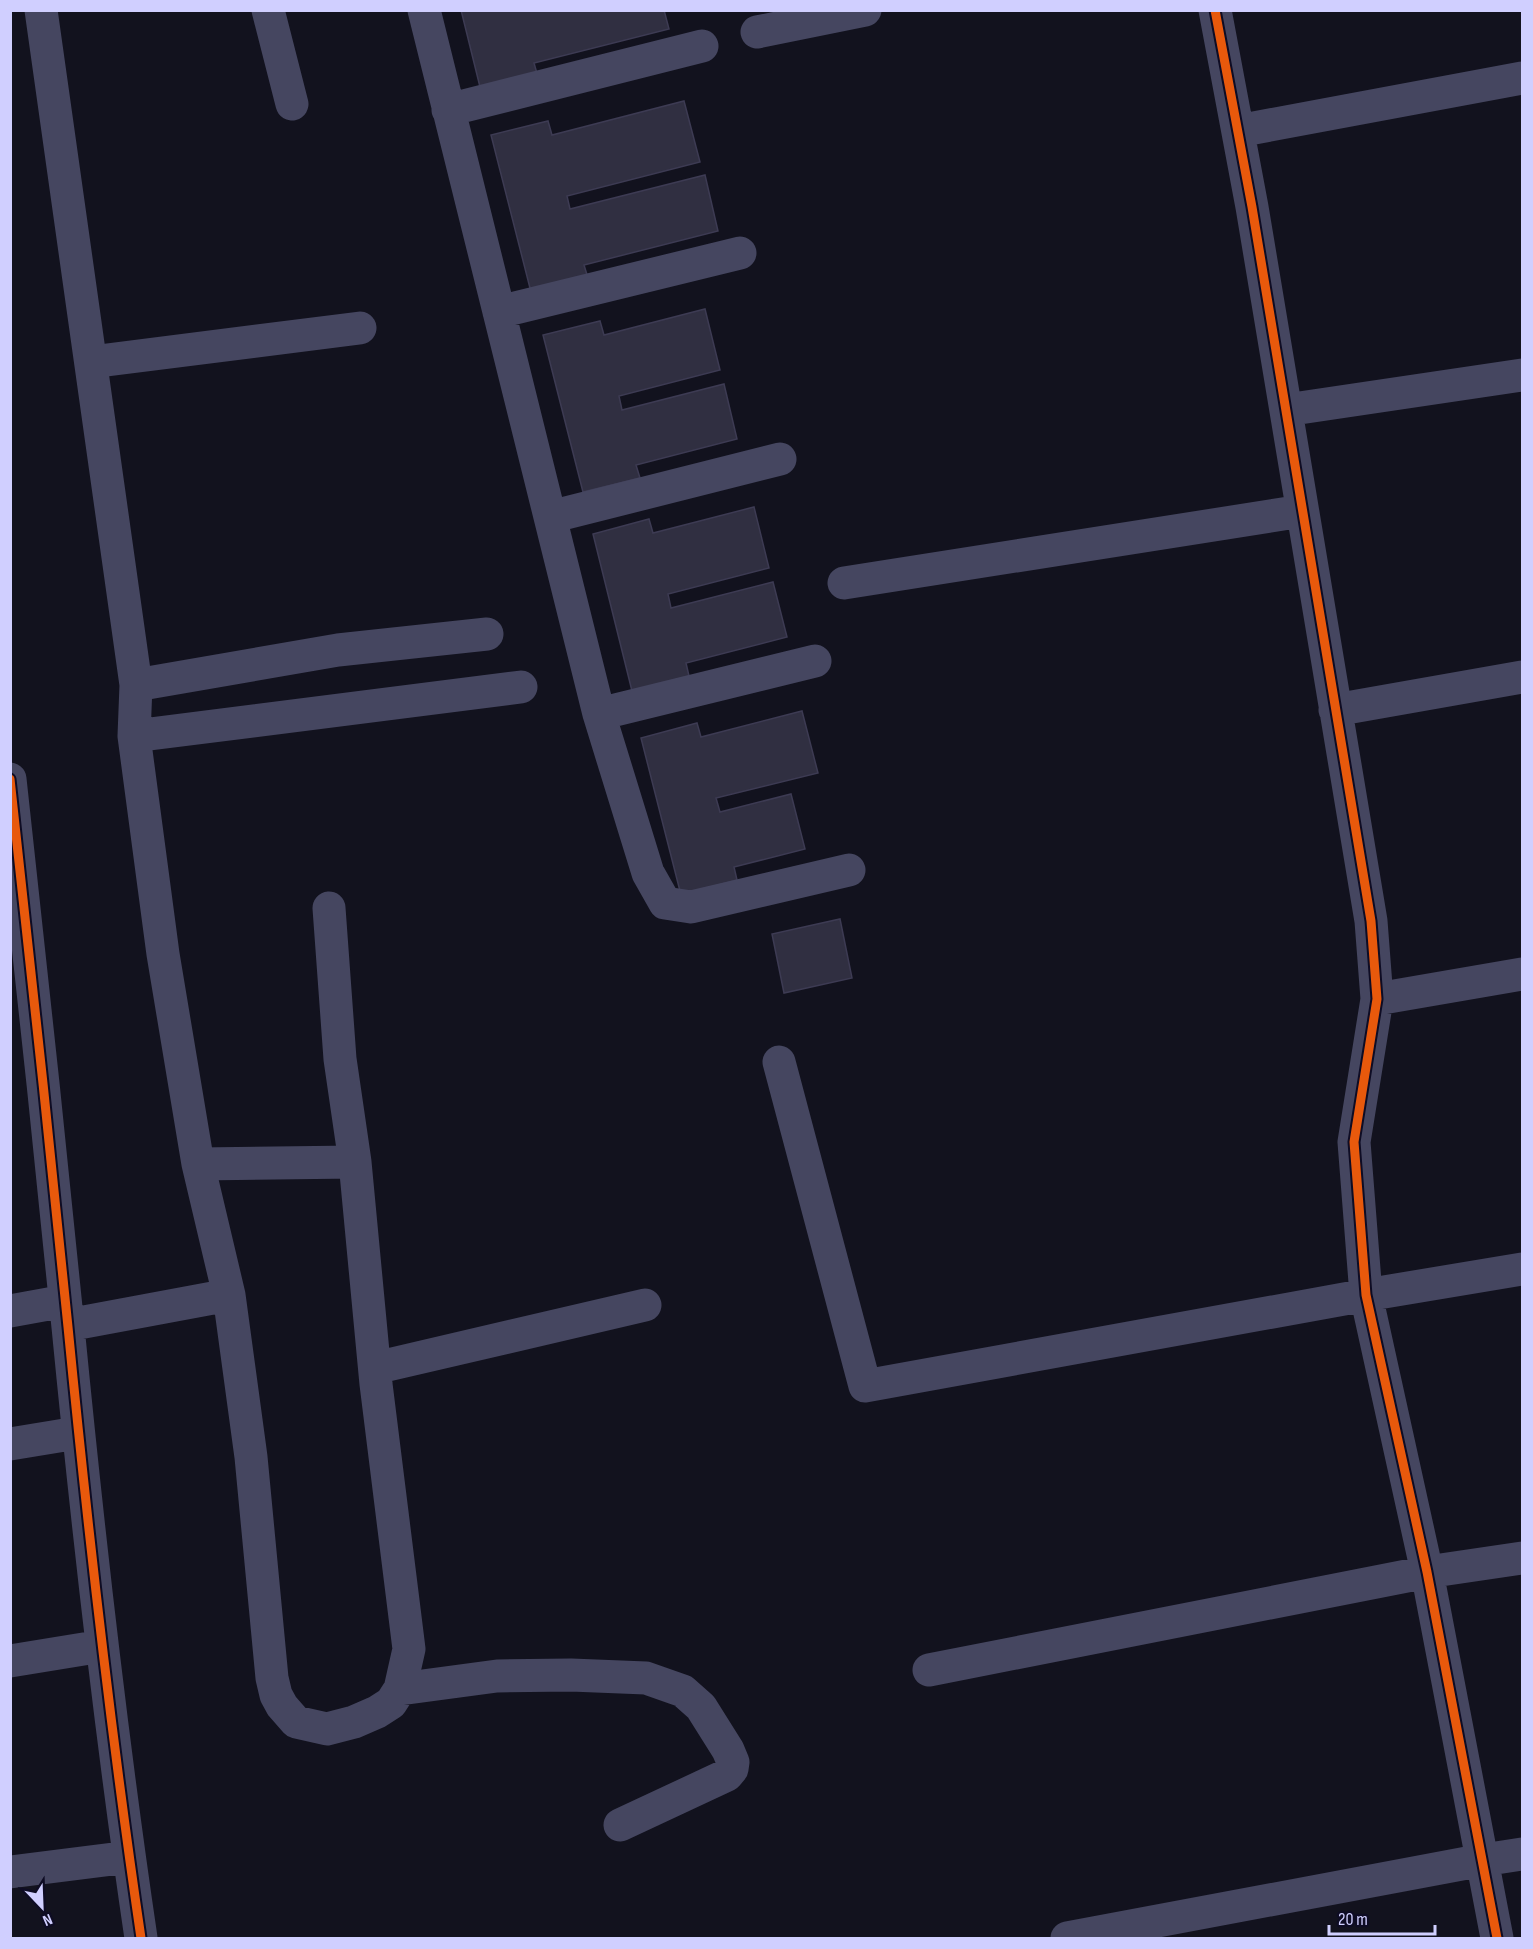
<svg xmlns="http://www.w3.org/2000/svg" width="1533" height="1949" viewBox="0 0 1533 1949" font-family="'Sofia Sans Condensed',sans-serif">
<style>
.building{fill:#302f41;stroke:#3d3b53;stroke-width:1.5}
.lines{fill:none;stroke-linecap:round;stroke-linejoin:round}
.minor{stroke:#454660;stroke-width:33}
.cycleway-casing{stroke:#0e0c24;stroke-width:13}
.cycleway{stroke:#e8590c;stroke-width:9}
</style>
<rect width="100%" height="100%" fill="#12121e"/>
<path class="building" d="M 461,10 L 664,10 L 669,29 L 534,63 L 538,77 L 481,91 Z
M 684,101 L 700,162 L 567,196 L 570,209 L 705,175 L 718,231 L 584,265 L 588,278 L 531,292 L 491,135 L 548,121 L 552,135 Z
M 705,309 L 720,370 L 619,396 L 622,410 L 724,384 L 737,439 L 636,465 L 640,478 L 583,492 L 543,335 L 600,321 L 604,335 Z
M 754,507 L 769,568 L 668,594 L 671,608 L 773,582 L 787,637 L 686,663 L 689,676 L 632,691 L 593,534 L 649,519 L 653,533 Z
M 802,711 L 818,773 L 716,798 L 720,812 L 791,794 L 805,849 L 734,867 L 737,880 L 681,895 L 641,738 L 697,723 L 701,737 Z
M 840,919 L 852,978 L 784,993 L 772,934 Z"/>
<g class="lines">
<path class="minor" d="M 41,10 L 136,685 L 134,736 L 163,954 L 198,1164 L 229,1295 L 251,1457 L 272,1678 L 276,1695 L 282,1706 L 296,1722 L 327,1729 L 354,1722 L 377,1712 L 391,1703 L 400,1689 L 409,1649 L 376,1384 L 355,1162 L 198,1164
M 268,10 L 292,104
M 424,10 L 599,714 L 648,873 L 665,903 L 691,907 L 849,870
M 1215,10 L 1252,207 L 1371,921 L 1377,999 L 1354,1142 L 1366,1295 L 1427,1572 L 1497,1938
M 757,32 L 865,10
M 448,110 L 702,46
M 1238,131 L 1522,78
M 499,312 L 740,253
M 91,362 L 360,328
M 1286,410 L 1522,375
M 550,517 L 780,459
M 844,583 L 1302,511
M 136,685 L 338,650 L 487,634
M 1335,710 L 1522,677
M 599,714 L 815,661
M 134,736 L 521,687
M 10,779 C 30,962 50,1144 68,1327 C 88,1532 111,1735 141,1938
M 329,908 L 340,1059 L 355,1162
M 1377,999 L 1522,974
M 779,1062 L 865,1386 L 1366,1295 L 1522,1269
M 10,1311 L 65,1301
M 68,1325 L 229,1295
M 375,1368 L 645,1305
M 10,1444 L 77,1433
M 10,1661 L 102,1646
M 929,1670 L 1427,1572 L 1522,1558
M 400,1689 L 497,1676 L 571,1675 L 646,1678 L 683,1691 L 701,1707 L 728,1750 L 733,1762 L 732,1769 L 727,1775 L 620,1825
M 10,1872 L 129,1857
M 1067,1938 L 1483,1860 L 1522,1854"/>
<defs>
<path id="cycleway" d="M 1215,10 L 1252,207 L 1371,921 L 1377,999 L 1354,1142 L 1366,1295 L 1427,1572 L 1497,1938
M 10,779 C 30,962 50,1144 68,1327 C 88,1532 111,1735 141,1938"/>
</defs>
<use href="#cycleway" class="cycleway-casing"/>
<use href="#cycleway" class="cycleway"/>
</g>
<rect width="1533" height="1949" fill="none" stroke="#d0cfff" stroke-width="24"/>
<g transform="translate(42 1907) rotate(157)" stroke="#0e0c24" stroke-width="4.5" paint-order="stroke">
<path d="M0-4.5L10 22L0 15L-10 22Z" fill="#d0cfff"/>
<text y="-9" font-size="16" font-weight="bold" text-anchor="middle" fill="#d0cfff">N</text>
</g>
<path d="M1329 1925v9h106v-9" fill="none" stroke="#d0cfff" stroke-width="3"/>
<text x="1338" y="1925" font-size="18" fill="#d0cfff" stroke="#0e0c24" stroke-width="4.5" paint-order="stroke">20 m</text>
</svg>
